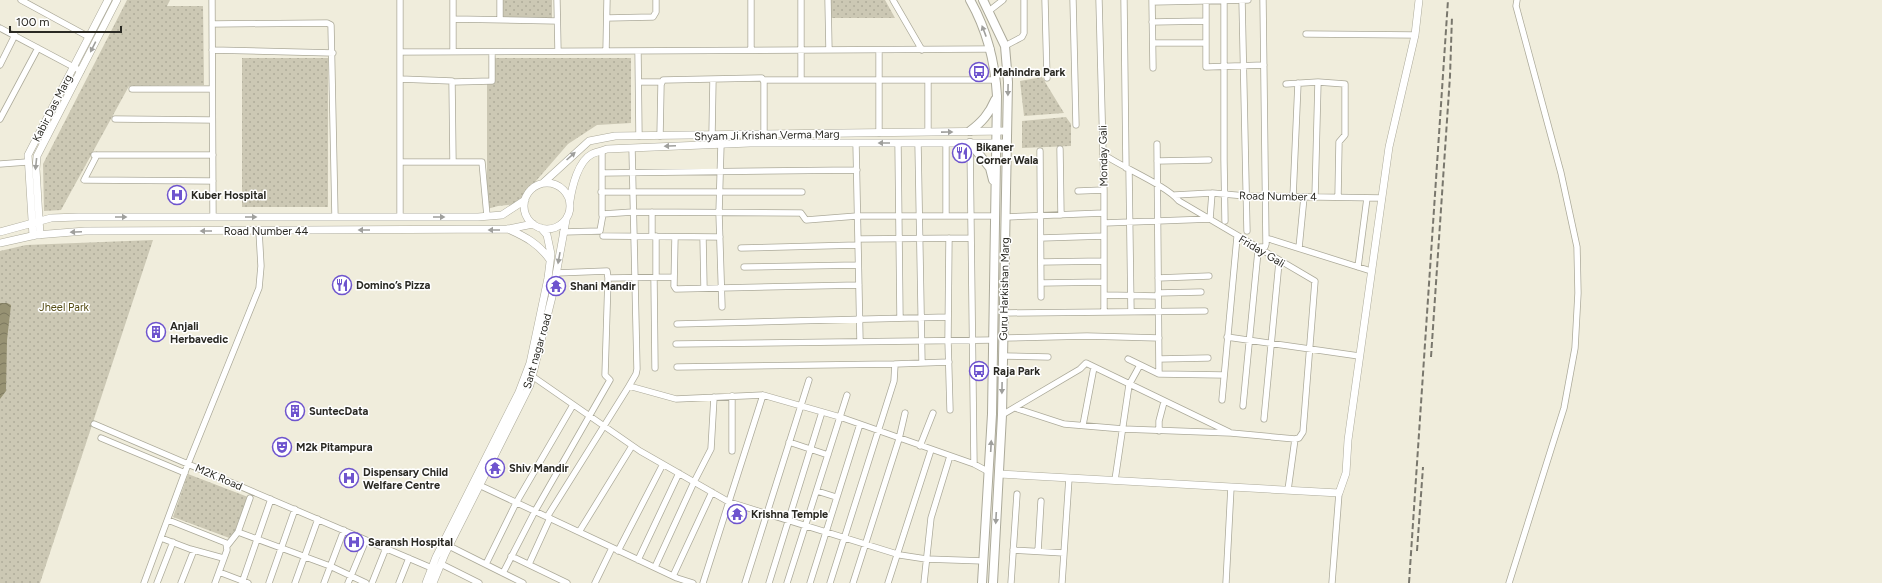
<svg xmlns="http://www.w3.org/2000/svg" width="1882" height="583" font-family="Figtree,sans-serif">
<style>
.park{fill:url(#park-dots)}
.water{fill:url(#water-waves)}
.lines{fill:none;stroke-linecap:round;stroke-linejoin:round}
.minor-casing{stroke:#acaa9a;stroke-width:7}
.tertiary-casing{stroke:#acaa9a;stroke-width:8}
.secondary-casing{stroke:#acaa9a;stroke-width:10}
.minor{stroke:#fff;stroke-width:5.5}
.tertiary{stroke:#fff;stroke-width:7}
.secondary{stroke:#fff;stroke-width:8}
.rail{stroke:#79776d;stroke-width:2;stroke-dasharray:6 3;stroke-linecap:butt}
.oneway{fill:#9f9f9c}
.labels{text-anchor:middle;stroke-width:3;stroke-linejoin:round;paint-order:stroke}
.poi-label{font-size:11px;font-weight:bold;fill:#2a2923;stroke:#fff;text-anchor:start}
.street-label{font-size:11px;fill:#2a2923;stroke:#fff}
.park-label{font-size:11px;fill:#564d16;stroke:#fff}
</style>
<defs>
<pattern id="park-dots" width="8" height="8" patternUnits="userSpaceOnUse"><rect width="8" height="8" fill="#ccc8b4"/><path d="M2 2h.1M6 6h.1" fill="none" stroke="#afac9a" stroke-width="1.8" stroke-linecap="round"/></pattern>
<pattern id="water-waves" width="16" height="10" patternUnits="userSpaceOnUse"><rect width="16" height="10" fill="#979273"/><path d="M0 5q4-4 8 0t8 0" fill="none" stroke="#7b775e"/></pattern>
</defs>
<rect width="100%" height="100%" fill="#f0eddc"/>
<!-- park -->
<path class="park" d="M127,0H170L167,6H203L204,85L129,86L61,210L44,211L43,164Z
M503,0H552V20L503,19Z
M831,0H885L895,18H831Z
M242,58H328V207H242Z
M493,58H631V123L597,125L568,144L516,204L498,206L487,209V83H493Z
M1042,77L1064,113L1024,116L1020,81Z
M1066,117L1071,124V146L1022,148V121Z
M153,240L40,583H0V251L26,245Z
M188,474L248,497L232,539L173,517Z"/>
<!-- water -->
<path class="water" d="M0,303H7L11,305L7,340L6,391L0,399Z"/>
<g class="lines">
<!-- minor casing -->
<g class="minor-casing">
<path id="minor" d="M21,0L89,37
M212,0L213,217
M400,0V217
M500,0V20
M557,0L558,51
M828,0L829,50
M893,0L922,50
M1045,0L1047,78
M1073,0L1076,125
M1099,0L1104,190V312
M1124,0L1126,168
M1152,0L1153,68
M1224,0V160L1225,221
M1242,0L1247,231
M1206,1V67L1264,65
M1152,2L1248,0
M989,11L1003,0
M607,18L653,17L656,12V0
M453,19L557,21
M1152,22L1206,21
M212,24L327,23L331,25L335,217
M0,28L81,71
M1306,34L1415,35
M1153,43H1206
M1005,46L1022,37L1024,33V0
M212,50L333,53
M751,50V0
M879,50V133
M606,51L607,0
M638,51L639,136
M400,52L991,49
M453,52V0
M0,65L15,35
M400,79L452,81L453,162
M801,79V0
M763,80H996
M453,82L492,81V52
M639,82H662
M1286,84L1318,82L1345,84V135L1339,142L1338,197
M132,89H212
M0,119L38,48
M115,119L212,120
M928,132V80
M712,135L713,79
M660,136L661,85L663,80L760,78H762L764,82V135
M856,143L860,341
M898,143L900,318
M918,143L922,363
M946,143V216
M970,143L974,464
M721,144L719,213L722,307
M1157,144L1159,374
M1060,149L1061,215
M1040,151L1041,297
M94,155H213
M97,155L84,180L213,181
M1157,161L1209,160
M400,162H482L487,216
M0,164L27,162
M1129,170L1131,312
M602,173L857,170
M1078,191L1104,190
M601,192H802
M1175,195L1212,193L1246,196L1382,198
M1293,197L1298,83
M1315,197L1318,82
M602,215V151
M1006,217L1104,213
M1210,219L1212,193
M1104,223L1210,219
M563,232L600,231L603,214L633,212L801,213L806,220L857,216H995
M603,236L720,237
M652,236V212
M656,236V277
M675,237L674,286L676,289L859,285
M703,237L704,288
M949,238L948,340L950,410
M1041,238L1104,236
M1266,238L1371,271
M858,239L971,238
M741,248L858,245
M1299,248L1304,197
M1041,262L1104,261
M744,267L858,265
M1358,267L1367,198
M608,278L674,277
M654,278L655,368
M1158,278L1209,276
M1041,283L1104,282
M1158,293L1201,292
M1104,295L1158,296
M1004,313L1205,311
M677,324L948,317
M1227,337L1359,356
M1003,338L1087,336L1159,338
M676,344L994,340
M1003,356L1048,357
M1128,359L1159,374L1224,375
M1159,359L1208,358
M677,367L895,364L949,362
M532,376L640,451L729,502L900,555L926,559L984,561
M629,386L636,374L637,369L632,148
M1222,400L1237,237
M1243,406L1258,251L1260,247H1265L1266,244L1263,0
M1015,408L1064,424L1123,429L1231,433L1295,439L1299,438L1303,432L1315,281L1179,201C1166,185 1123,168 1103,154
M1002,415L1080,369L1086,363L1229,432
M1264,419L1279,262
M94,424L434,569
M1083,425L1094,367
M1159,431V421L1164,402
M101,438L185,473
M789,442L828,455
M920,446L933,413
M732,451V396
M1115,480L1129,385L1140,365
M479,485L677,578L693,583
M1288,490L1295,439
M817,491L836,497
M547,517L629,386L676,399L763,395L840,417L974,464L989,472
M168,520L226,543L227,550L215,583
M238,532L330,566L366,583
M579,532L632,446
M161,538L190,549L223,558
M227,546L238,532L250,498
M449,546L523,583
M1013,550L1064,553
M618,551L663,464
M1038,551L1041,501
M511,556L567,583
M638,560L679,473
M441,564L479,583
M486,564L516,503L573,405
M529,564L550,518
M655,567L694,482L711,449L714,397
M219,572L248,583
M503,573L535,511L610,380L605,375L608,278L607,271L556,273
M673,576L712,492
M144,583L188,464L259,288L261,266L259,231
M157,583L173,542
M181,583L194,550
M242,583L271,499
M269,583L295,509
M295,583L318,519
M324,583L344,530
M348,583L366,540
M372,583L386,548
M399,583L409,558
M595,583L612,548
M703,583L763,395
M745,583L809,380
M769,583L822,412
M787,583L847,395
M810,583L860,424
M830,583L894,381L895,364
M853,583L899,439L905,413
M888,583L931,450
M924,583L931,518L950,456
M1011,583L1017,494
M1062,583L1069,478
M1226,583L1231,487
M1332,583L1339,493
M1509,583L1564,408L1575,348L1578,293L1577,247L1561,173L1516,6L1517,0"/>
</g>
<!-- tertiary casing -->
<g class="tertiary-casing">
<path id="tertiary" d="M524 206a23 23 0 1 1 46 0a23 23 0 1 1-46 0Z
M543,183L589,141L615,136L1007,131
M570,201C572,187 578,161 592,154C596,152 602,151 607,149L750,143H1007
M508,229C526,237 539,244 550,260
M0,232L51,218L78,217H478L502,215L525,200
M40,235L36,169L37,156L117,0
M33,236L28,155L108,0
M0,243L36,235L85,231L508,229L533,224
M999,474L1339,493L1346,473L1348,440L1389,147L1415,35L1419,0
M426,583L436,557L519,392L530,363L548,278L551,254L547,235L541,228
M433,583L445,554L530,385L552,297L566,220"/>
</g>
<!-- secondary casing -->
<g class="secondary-casing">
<path id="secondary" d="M970,0C987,30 995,61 997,96L992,414L982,583
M983,0L1005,46L1008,82L1002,415L993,583
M970,131C982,122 989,114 995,100
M970,143L990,168L993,180"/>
</g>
<!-- minor -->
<use href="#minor" class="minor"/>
<!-- tertiary -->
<use href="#tertiary" class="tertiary"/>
<!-- secondary -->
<use href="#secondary" class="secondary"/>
<!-- rail -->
<path class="rail" d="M1431,357L1450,76L1452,16
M1417,551L1423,467
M1409,583L1448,0"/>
</g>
<!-- one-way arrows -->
<defs><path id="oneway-solid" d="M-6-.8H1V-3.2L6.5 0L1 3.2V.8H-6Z"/></defs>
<g class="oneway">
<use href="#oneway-solid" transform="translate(984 31) rotate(-111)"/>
<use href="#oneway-solid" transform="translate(93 47) rotate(117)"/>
<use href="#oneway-solid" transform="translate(1008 90) rotate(91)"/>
<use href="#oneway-solid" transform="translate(947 132) rotate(-1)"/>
<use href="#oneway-solid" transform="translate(884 143) rotate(180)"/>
<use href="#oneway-solid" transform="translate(670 146) rotate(178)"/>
<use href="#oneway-solid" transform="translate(571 156) rotate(-42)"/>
<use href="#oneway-solid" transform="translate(36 164) rotate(96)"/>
<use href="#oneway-solid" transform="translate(121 217)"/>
<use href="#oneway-solid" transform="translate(251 217)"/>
<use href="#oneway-solid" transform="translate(439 217)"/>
<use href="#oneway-solid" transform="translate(364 230) rotate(180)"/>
<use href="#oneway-solid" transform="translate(494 230) rotate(180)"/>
<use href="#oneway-solid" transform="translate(206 231) rotate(180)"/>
<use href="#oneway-solid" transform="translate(76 232) rotate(177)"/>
<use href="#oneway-solid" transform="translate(559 258) rotate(100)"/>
<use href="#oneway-solid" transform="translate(1002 388) rotate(91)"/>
<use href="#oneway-solid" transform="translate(991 446) rotate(-87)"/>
<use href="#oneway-solid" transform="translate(996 518) rotate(93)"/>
</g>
<!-- icons -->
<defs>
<g id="bus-ring" transform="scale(1)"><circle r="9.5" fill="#fff" stroke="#6e54ce" stroke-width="1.5"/><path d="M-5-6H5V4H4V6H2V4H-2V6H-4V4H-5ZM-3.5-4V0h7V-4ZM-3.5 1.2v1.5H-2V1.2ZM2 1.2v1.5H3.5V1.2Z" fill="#6e54ce"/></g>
<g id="restaurant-ring" transform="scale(1)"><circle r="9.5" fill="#fff" stroke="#6e54ce" stroke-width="1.5"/><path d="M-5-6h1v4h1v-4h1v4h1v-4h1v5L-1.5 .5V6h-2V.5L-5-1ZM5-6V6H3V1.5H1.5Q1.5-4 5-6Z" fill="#6e54ce"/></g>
<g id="hospital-ring" transform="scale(1)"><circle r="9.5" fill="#fff" stroke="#6e54ce" stroke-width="1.5"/><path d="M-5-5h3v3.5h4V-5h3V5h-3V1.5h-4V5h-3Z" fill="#6e54ce"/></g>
<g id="temple-ring" transform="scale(1)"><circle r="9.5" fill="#fff" stroke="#6e54ce" stroke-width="1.5"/><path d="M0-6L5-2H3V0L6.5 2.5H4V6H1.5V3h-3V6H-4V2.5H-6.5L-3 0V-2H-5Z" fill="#6e54ce"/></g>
<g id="building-ring" transform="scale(1)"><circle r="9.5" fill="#fff" stroke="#6e54ce" stroke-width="1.5"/><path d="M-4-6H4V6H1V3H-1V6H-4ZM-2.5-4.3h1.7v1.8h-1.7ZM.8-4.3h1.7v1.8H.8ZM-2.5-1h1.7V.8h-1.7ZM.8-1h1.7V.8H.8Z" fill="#6e54ce"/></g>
<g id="theatre-ring" transform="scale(1)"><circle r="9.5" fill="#fff" stroke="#6e54ce" stroke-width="1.5"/><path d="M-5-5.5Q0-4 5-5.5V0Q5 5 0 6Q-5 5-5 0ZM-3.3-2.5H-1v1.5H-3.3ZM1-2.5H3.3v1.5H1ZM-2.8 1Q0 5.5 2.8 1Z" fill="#6e54ce"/></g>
</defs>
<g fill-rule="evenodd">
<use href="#bus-ring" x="979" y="72"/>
<use href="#restaurant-ring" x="962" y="153"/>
<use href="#hospital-ring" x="177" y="195"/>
<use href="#restaurant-ring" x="342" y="285"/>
<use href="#temple-ring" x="556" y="286"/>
<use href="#building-ring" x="156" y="332"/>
<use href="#bus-ring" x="979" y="371"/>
<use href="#building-ring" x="295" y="411"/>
<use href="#theatre-ring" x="282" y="447"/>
<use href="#temple-ring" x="495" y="468"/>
<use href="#hospital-ring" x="349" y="478"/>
<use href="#temple-ring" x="737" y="514"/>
<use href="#hospital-ring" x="354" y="542"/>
</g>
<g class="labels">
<!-- poi labels -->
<g class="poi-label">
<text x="993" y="76">Mahindra Park</text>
<text x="976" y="151">Bikaner<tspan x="976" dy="13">Corner Wala</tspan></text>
<text x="191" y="199">Kuber Hospital</text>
<text x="356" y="289">Domino’s Pizza</text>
<text x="570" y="290">Shani Mandir</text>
<text x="170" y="330">Anjali<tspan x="170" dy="13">Herbavedic</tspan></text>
<text x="993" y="375">Raja Park</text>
<text x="309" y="415">SuntecData</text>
<text x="296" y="451">M2k Pitampura</text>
<text x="509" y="472">Shiv Mandir</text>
<text x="363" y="476">Dispensary Child<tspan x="363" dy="13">Welfare Centre</tspan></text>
<text x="751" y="518">Krishna Temple</text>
<text x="368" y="546">Saransh Hospital</text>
</g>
<!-- street labels -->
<g class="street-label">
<text transform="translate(52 108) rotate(-63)" y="4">Kabir Das Marg</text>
<text transform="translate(767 135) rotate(-1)" y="4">Shyam Ji Krishan Verma Marg</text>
<text transform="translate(1103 156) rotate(-91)" y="4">Monday Gali</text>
<text transform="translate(1278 196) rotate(1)" y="4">Road Number 4</text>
<text x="266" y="235">Road Number 44</text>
<text transform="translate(1262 251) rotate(31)" y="4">Friday Gali</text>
<text transform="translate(1004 289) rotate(-89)" y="4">Guru Harkishan Marg</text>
<text transform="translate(537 351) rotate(-74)" y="4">Sant nagar road</text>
<text transform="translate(219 477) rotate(23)" y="4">M2K Road</text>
</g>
<!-- park labels -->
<g class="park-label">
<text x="64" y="311">Jheel Park</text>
</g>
</g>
<!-- scale -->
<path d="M10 26v6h111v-6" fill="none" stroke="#2a2923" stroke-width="2"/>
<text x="16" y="26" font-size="12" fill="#2a2923" stroke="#ffffff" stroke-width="3" paint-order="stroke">100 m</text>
</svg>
